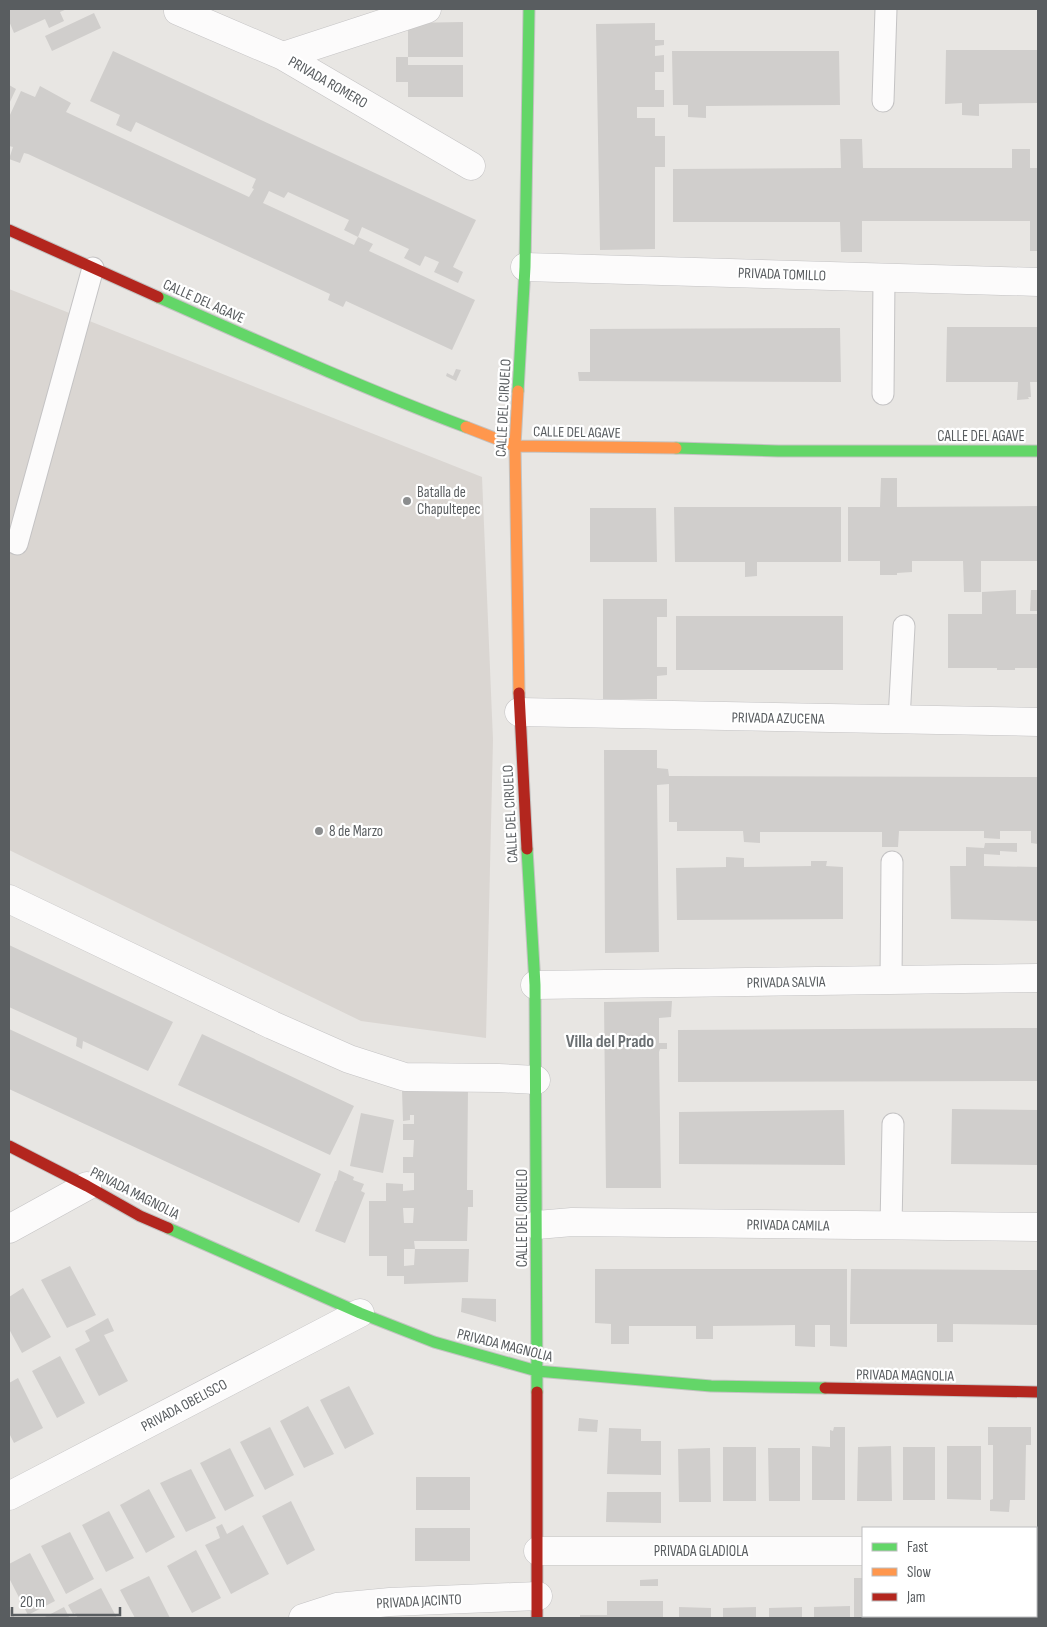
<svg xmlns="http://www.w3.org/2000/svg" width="1047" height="1627" font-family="'Sofia Sans Condensed',sans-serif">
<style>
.education{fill:#dad6d2}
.building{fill:#d0cecc;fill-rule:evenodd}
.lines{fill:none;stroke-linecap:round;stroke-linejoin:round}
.lane-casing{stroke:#c4c3c4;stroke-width:23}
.street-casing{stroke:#c4c3c4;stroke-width:29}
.fast-casing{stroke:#c3c3c2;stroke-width:13}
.slow-casing{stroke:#c3c3c2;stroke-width:13}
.jam-casing{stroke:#c3c3c2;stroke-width:13}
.lane{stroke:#fcfbfb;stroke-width:21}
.street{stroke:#fcfbfb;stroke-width:28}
.fast{stroke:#63d668;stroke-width:11}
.slow{stroke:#ff974d;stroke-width:11}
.jam{stroke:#b3261e;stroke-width:11}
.poi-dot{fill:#8b8d8e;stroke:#fff;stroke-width:2}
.labels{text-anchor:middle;stroke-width:4.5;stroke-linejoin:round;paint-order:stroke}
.street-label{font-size:15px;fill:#595d60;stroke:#fff}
.poi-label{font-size:15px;fill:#595d60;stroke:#fff;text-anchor:start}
.quarter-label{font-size:18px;font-weight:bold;fill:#6a6f72;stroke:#fff}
</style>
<rect width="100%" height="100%" fill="#e8e6e3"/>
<!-- education -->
<path class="education" d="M9,289L482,477L493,740L486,1038L361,1021L9,850Z"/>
<!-- building -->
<path class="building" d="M9,9H67L60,12L64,21L49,28L45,19L14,33L9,21Z
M94,13L101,28L52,51L45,36Z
M463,22V57H408V23Z
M655,23V40H664V45L655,46V56L664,55V72H655V90H664V107H637V118H655V136H665V167H655V249L600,250L596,24Z
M946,50H1038V103L979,104V116L962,115V103L945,104Z
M113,51L476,220L453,267L463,272L458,283L434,272L439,262L425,256L420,266L404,258L409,249L362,227L358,237L373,244L369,251L475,300L452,350L346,301L343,307L328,300L330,294L28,154L24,153L20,163L9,159L13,147L9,146V117L21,91L35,97L40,86L71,103L66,112L249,197L254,189L252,188L256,179L136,122L131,132L116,125L120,115L90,101ZM269,191L284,198L288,192L349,220L344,230L358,237L354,245L263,203Z
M672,51H839L840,105L706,106V118L688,117V105H673Z
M396,57H408V65H463V97H408V82H396Z
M9,85L16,89L9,104Z
M840,139H862L863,168H1012V149H1030V168H1038V251H1030V221H862V252H841L840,222H673V169L841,168Z
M947,327H1038V382H1030L1031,397H1028L1029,399L1017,400L1018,382H946Z
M840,328L841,382L579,381L578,372H590V329Z
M456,369L461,370L456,381L446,376L447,373L453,376Z
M881,478H897V507L1038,506V561H981V592H964L963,561H912V572L897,573V575H880V561H848V507H880Z
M674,507H841V562H757V576L745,577V562H675Z
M590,508H656L657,562H590Z
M1016,590V614H1038V668H1015V670H997V668H948V614H982V592Z
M1031,590H1038V611H1030Z
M603,599H667V617H657V667H667V675L657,676V699H603Z
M676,616H843V670H676Z
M604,750H657V768L668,769L669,776L1038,777V844L1031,843V831H1000V839L984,838V831H899L898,847H882V832H760V843L744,842L743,831H677V822H669V784L657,785L659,952L605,953Z
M985,843H1017V852L1000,851V855L984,854V866L1038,867V921L951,919L950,866H966V847L984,848Z
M726,857L744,858V867L811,866V861H827L826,866L843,867V919L677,920L676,868L726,867Z
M9,945L173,1022L148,1071L83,1041L82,1049L76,1046L77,1038L75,1037L9,1007Z
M672,1001L671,1017L659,1018V1043H667V1049H660L659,1052L661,1188H606L604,1002Z
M1038,1028V1081L678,1082V1030Z
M9,1029L321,1174L299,1223L9,1089Z
M202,1034L354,1106L330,1155L178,1085Z
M468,1089L467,1190H473V1207H468L467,1241H414L415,1249H404V1266L414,1265L415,1249H469L468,1282L404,1284V1276H387V1256H369V1201H386V1183L403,1184V1191L414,1190V1173H403V1157H413L414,1140H403V1124H414V1115H410V1120L403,1121L402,1090ZM403,1208H414L413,1223H404Z
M952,1109L1038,1110V1165L951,1164Z
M844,1110L845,1165L679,1164V1112Z
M361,1113L394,1120L383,1173L350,1166Z
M339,1170L354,1177L353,1180L364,1184L361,1191L365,1193L345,1243L315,1231L335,1181H336Z
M70,1266L96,1315L67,1328L41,1280Z
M595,1269H847V1347L830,1346V1325H815V1347L795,1346V1325L713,1326V1339H696V1326H629V1344H611V1324L595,1323Z
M851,1269L1038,1270V1325L953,1324V1342H937V1324H850Z
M23,1288L51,1337L22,1353L9,1329V1297Z
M462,1298L496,1299V1322L461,1312Z
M108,1318L114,1331L104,1335L128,1381L99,1396L75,1349L90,1341L85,1331Z
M60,1356L85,1403L57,1418L32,1371Z
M18,1378L43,1428L14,1443L9,1433V1383Z
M349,1386L374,1434L345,1449L320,1400Z
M308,1406L334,1454L304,1468L280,1421Z
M579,1418L598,1420L597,1432L578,1431Z
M270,1427L294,1475L265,1490L240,1442Z
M834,1427H845V1500H812V1446L830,1447V1430L833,1431Z
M988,1427H1031V1445H1026L1025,1500H1010L1009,1512L990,1511V1500L993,1499V1445H988Z
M609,1428L641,1429V1441H661V1475L607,1474Z
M891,1446L892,1501H857L858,1447Z
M947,1446H981V1500L947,1499Z
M723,1447H756V1501H723Z
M903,1447H935V1500H903Z
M230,1448L254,1496L225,1511L200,1463Z
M710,1448L711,1502H679L678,1449Z
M768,1448H800V1501H769Z
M191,1469L216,1518L186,1532L160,1483Z
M416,1477H470V1510H416Z
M149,1489L175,1537L146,1553L120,1505Z
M607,1492H661V1523L606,1522Z
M291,1501L315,1550L287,1565L262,1516Z
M109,1511L134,1558L106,1572L82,1525Z
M222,1524L227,1534L243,1525L269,1574L231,1594L205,1545L220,1538L216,1527Z
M415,1528H470V1561H415Z
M70,1532L94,1579L66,1594L41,1546Z
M196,1550L221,1598L192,1613L167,1566Z
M30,1553L55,1601L28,1615L9,1578V1564Z
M149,1576L170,1618H135L120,1590Z
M854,1578H863V1616H891V1618H854Z
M658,1579V1586H640V1580Z
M101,1588L117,1618H78L75,1613L73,1614L68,1605Z
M607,1601H663V1618H580V1615H607Z
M850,1606V1618H814V1607Z
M9,1607L15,1618H9Z
M64,1607L69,1617L68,1618H43Z
M679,1607L711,1608V1618H679Z
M756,1607V1618H723V1608Z
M802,1607V1618H769V1608Z
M904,1616H936V1618H904Z"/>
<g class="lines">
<!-- lane casing -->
<g class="lane-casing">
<path id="lane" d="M883,101L886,9
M883,394L884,278
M17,544L93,268
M899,720L904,626
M891,980L892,862
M891,1226L893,1124
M987,1618V1616"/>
</g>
<!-- street casing -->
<g class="street-casing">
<path id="street" d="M178,11L283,56L471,166
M283,56L427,9
M525,267L1038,282
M519,712L1038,722
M9,899L272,1025L349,1059L405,1077L498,1078L536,1080
M535,985L1038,978
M537,1225L572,1222L1038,1227
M9,1229L87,1186
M9,1496L360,1313
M538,1551H863
M1036,1552H1038
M303,1618L337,1607L390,1602L538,1596"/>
</g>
<!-- fast casing -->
<g class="fast-casing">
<path id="fast" d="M158,297C260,342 362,388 466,427
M518,391L525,267L529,9
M676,448L778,451H1038
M527,849L535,985L537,1392
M168,1228L360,1313L434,1342L537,1371L711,1386L825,1388"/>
</g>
<!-- slow casing -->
<g class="slow-casing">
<path id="slow" d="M518,391L515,446L519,693
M466,427L515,446L676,448"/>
</g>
<!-- jam casing -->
<g class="jam-casing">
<path id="jam" d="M9,230L158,297
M519,693L527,849
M9,1146L87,1186L140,1216L168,1228
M825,1388L1038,1392
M537,1392V1618"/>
</g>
<!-- lane -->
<use href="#lane" class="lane"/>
<!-- street -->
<use href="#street" class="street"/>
<!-- fast -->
<use href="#fast" class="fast"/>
<!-- slow -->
<use href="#slow" class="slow"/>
<!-- jam -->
<use href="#jam" class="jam"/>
</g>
<!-- markers -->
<g class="poi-dot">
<circle cx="407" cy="501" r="5"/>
<circle cx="319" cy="831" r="5"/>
</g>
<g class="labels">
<!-- street labels -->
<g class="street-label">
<text transform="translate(328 82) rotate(30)" y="5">PRIVADA ROMERO</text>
<text transform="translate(782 274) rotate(2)" y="5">PRIVADA TOMILLO</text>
<text transform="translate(204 301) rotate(24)" y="5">CALLE DEL AGAVE</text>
<text transform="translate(503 408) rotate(-87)" y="5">CALLE DEL CIRUELO</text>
<text transform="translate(577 432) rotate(1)" y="5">CALLE DEL AGAVE</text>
<text x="981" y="441">CALLE DEL AGAVE</text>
<text transform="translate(778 718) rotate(1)" y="5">PRIVADA AZUCENA</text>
<text transform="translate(510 814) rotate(-93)" y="5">CALLE DEL CIRUELO</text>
<text transform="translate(786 982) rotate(-1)" y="5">PRIVADA SALVIA</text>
<text transform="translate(135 1193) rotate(27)" y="5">PRIVADA MAGNOLIA</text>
<text transform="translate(522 1218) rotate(-90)" y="5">CALLE DEL CIRUELO</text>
<text transform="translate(788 1225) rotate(1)" y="5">PRIVADA CAMILA</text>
<text transform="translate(505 1345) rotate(14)" y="5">PRIVADA MAGNOLIA</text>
<text transform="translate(905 1375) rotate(1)" y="5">PRIVADA MAGNOLIA</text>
<text transform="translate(184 1405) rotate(-28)" y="5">PRIVADA OBELISCO</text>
<text x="701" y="1556">PRIVADA GLADIOLA</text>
<text transform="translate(419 1601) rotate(-3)" y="5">PRIVADA JACINTO</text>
</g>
<!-- poi labels -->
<g class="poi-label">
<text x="417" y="497">Batalla de<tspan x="417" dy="17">Chapultepec</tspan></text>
<text x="329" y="836">8 de Marzo</text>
</g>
<!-- quarter labels -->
<g class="quarter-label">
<text x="610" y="1047">Villa del Prado</text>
</g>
</g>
<!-- border -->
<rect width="1047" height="1627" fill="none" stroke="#595d60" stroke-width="20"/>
<!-- legend -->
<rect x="862" y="1527" width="175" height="90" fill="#ffffff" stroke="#bdbebf"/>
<rect x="872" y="1543" width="25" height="8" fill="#63d668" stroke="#bdbebf"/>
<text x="907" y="1552" font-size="15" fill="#595d60">Fast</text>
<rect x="872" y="1568" width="25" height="8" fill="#ff974d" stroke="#bdbebf"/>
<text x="907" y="1577" font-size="15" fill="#595d60">Slow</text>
<rect x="872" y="1593" width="25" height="8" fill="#b3261e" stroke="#bdbebf"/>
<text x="907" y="1602" font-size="15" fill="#595d60">Jam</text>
<!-- scale -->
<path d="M12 1607v8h108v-8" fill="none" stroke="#595d60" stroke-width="2.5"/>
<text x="20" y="1607" font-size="15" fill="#595d60" stroke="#ffffff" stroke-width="4" paint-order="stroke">20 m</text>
</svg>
